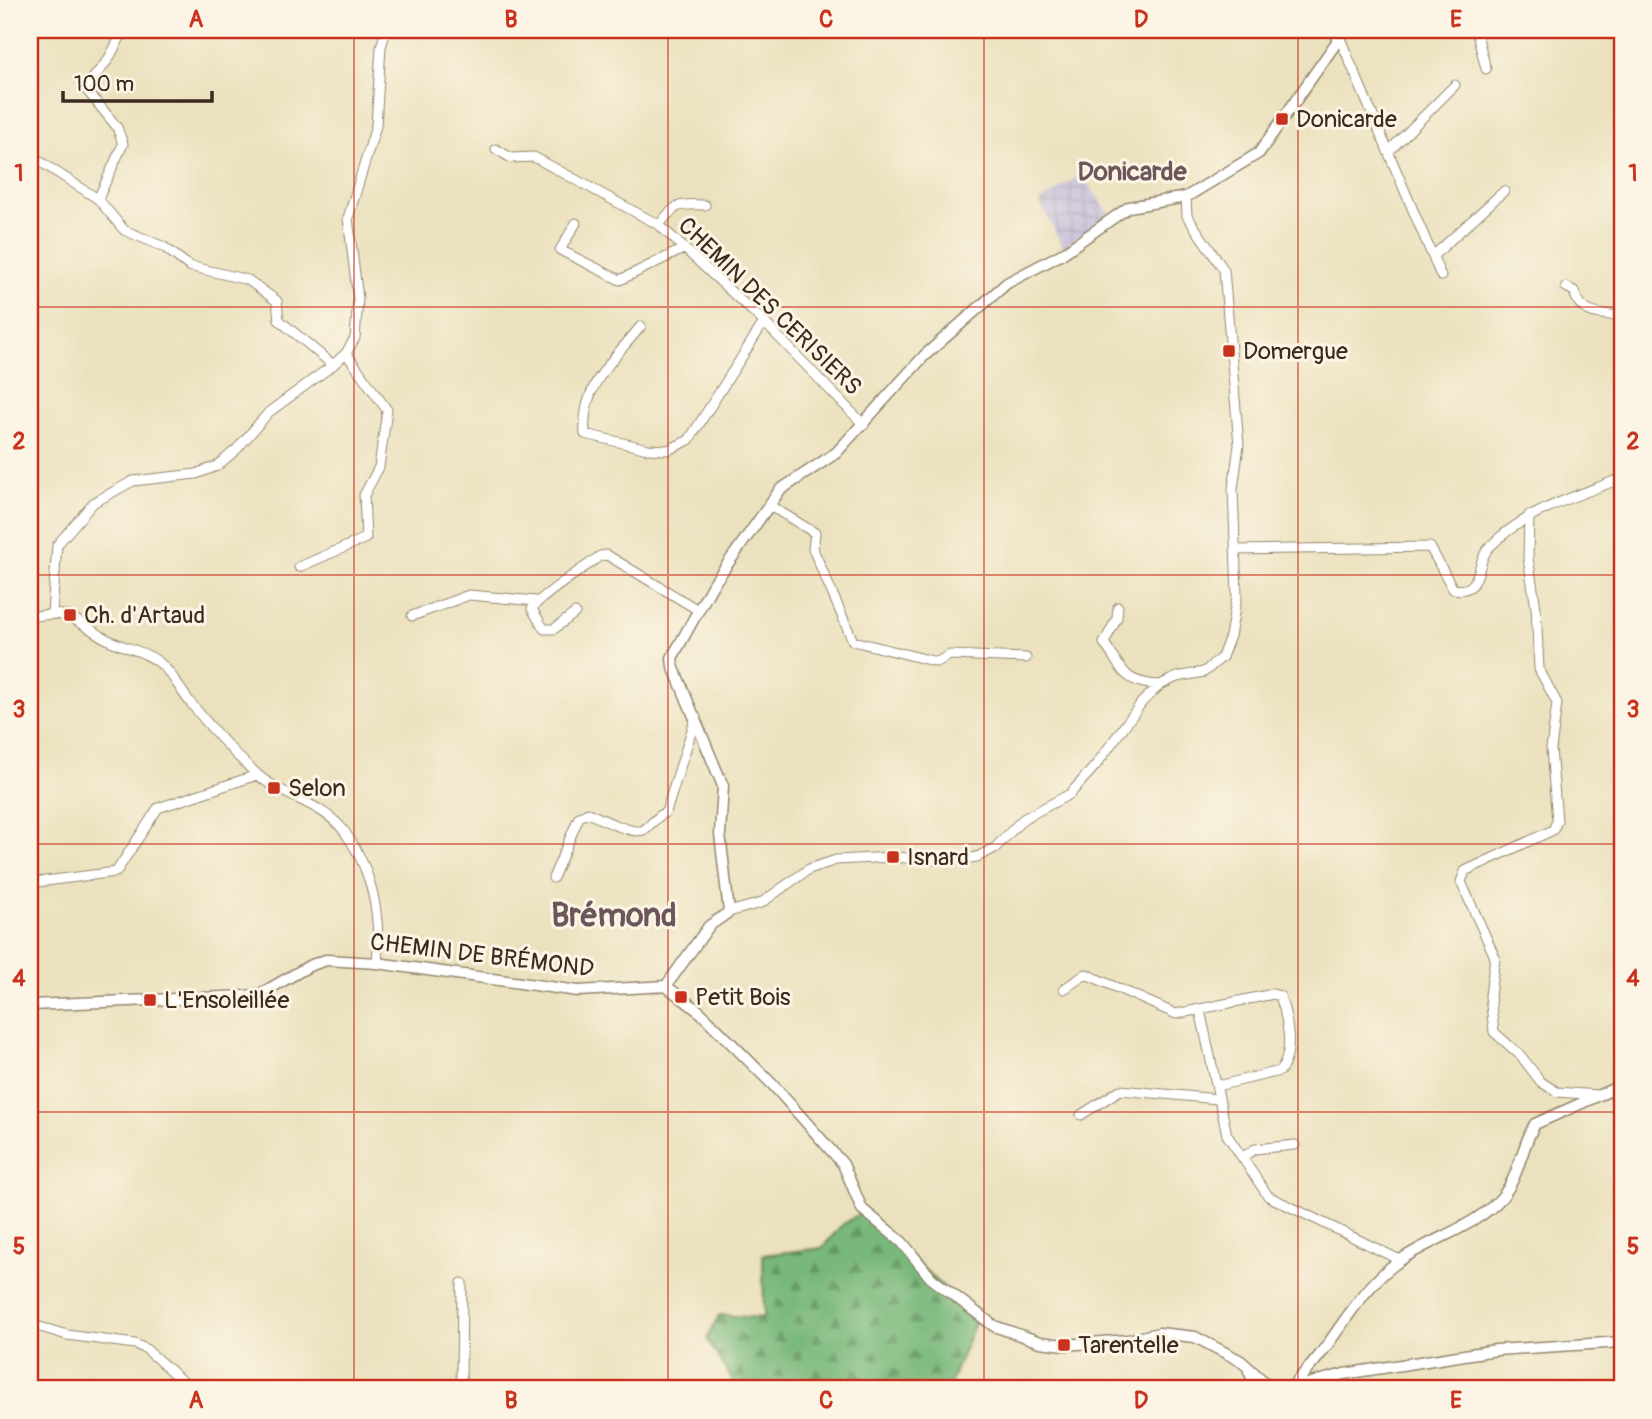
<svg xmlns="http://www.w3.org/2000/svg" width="1652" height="1419" font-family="Pangolin,sans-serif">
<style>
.industrial{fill:url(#industrial-grid)}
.forest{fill:url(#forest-firs);stroke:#5a714c;stroke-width:2}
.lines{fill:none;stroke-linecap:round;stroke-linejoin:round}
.minor-casing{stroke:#93866e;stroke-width:11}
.tertiary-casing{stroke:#93866e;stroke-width:13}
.minor{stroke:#fff;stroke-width:9}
.tertiary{stroke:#fff;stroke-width:10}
.grid{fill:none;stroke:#c8321e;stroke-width:2;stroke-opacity:0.55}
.poi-dot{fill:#c8321e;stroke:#fcf5e5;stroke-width:2.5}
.labels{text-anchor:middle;stroke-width:6;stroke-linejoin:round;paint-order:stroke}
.poi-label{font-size:24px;fill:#3b2a1e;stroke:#fcf5e5;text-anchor:start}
.street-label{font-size:24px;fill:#3b2a1e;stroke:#fcf5e5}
.neighbourhood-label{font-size:26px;font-weight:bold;fill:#6c555b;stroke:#fcf5e5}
.district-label{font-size:32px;font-weight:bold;fill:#6c555b;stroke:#fcf5e5}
.neatline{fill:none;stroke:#c8321e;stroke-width:2.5}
.grid-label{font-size:23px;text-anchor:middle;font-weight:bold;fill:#c8321e}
</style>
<defs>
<pattern id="industrial-grid" width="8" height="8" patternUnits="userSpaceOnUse" patternTransform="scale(1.75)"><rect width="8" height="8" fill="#c6c0da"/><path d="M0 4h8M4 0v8" fill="none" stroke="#aba5bb"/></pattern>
<pattern id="forest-firs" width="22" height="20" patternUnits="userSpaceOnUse" patternTransform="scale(1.75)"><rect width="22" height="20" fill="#78b87a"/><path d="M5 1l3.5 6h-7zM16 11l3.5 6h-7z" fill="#649663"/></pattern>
</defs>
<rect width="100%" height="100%" fill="#fcf5e5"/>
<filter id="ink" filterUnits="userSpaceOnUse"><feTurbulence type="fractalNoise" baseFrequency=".0143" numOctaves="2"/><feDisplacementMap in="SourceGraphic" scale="14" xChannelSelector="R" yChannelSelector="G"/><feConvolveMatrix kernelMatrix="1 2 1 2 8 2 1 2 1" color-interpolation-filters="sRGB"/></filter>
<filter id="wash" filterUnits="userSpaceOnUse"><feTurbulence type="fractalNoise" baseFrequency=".00686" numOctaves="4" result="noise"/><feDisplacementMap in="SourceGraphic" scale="28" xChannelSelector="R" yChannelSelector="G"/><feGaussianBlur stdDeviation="1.57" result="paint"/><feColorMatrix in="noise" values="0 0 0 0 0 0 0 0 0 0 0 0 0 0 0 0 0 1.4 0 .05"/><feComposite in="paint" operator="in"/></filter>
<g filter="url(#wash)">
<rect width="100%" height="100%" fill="#ebe1be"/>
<!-- industrial -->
<path class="industrial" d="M1081,175L1110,214L1063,247L1040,202Z"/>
<!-- forest -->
<path class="forest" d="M862,1212L977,1318L948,1389H738L707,1339L719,1315L764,1318L763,1255L822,1248L842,1225Z"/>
</g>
<g filter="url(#ink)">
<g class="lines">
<!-- minor casing -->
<g class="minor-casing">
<path id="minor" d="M1476,30L1486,69
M1339,36L1441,276
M496,149L511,158L534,157L659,225L764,322L864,425
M1389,151L1455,85
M30,155L98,199L124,230L164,247L189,266L248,280L277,301L279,320L333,365
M98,199L123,144L117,127L85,88L108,60L124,30
M576,223L560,250L620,280L683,249
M659,225C676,203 678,204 705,205
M1433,256L1504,191
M1566,287L1574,291C1580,316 1600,314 1622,316
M641,326C612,362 581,385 585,434L648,449L668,450L689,440L764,322
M769,505L815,533L813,549L853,641L937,662L950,655L1026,658
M1529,515L1528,558L1536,608L1539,669L1557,703L1551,749L1557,821L1553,830L1465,871L1461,882L1495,957L1490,996L1494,1032L1521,1056L1541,1082L1557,1092L1599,1095
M1235,550L1430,547L1453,589C1482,594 1475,568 1487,550C1490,545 1496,542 1499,538C1534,508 1580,495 1622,478
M299,567L366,538L364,495L379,467L387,410L346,353
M1118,607L1117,618L1104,643C1124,671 1123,683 1160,685
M52,613L57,545L93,503L133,481L196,474L217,466L237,449L269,412L333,365L346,353L355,338L358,299L348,218L376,126L381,47L386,30
M575,613L554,629H544L532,609C537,598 586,567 600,556L607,555L698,610
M412,616L469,595L536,601
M30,617C68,609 72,618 103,637C121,648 145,650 161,664C173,674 180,690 190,702C210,727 235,755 259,776C285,798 323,803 344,831C373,870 381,915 377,963
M553,878L579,817L588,813C600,818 636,837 645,829C653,823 656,817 666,812L696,717
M30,883L116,872L158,808L257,775
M729,912L761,903L809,869L836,860L893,857L950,861L977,857L995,848L1023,819L1070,794L1096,765L1142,702L1160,685L1177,677L1204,672L1222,657L1230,636L1237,596L1233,489L1239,445L1224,270L1187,216L1186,197
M1064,989L1086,974L1176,1014L1273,994L1280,996C1287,1016 1295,1053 1280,1071L1217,1086
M1200,1010L1227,1135L1268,1196L1400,1260
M1081,1115L1120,1090L1218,1099
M1243,1157L1255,1149L1295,1145
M30,1324L67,1335L135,1344L146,1349L190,1388L207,1389
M461,1389L462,1283"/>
</g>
<!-- tertiary casing -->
<g class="tertiary-casing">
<path id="tertiary" d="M666,986L709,926L729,912L720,834L723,786L673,666L672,658L712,586L780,490L836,453L924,356L1007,283L1062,254L1129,207L1186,197L1259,153L1336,43L1342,30
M30,1005L248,996L262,993L309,966L326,960L377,963L578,991L666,986L700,1012L773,1085L843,1164L862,1209L902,1242L931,1278L994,1326L1040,1342L1064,1345L1128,1340L1159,1333L1195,1337L1241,1361L1272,1389
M1249,1371L1257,1389
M1307,1384L1344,1374L1496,1350L1622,1342
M1291,1389C1300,1376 1313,1365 1322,1352C1346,1320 1367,1282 1402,1259C1433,1238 1477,1226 1502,1197C1520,1175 1521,1147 1535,1124L1622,1085"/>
</g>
<!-- minor -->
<use href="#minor" class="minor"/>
<!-- tertiary -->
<use href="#tertiary" class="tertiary"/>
</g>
</g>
<!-- grid -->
<path class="grid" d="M354,30V1389M668,30V1389M984,30V1389M1298,30V1389M30,307H1622M30,575H1622M30,844H1622M30,1112H1622"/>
<!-- markers -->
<g class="poi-dot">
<rect x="1275" y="112" width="14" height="14" rx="3.5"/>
<rect x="1222" y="344" width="14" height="14" rx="3.5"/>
<rect x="63" y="608" width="14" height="14" rx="3.5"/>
<rect x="267" y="781" width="14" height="14" rx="3.5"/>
<rect x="886" y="850" width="14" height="14" rx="3.5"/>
<rect x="674" y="990" width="14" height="14" rx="3.5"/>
<rect x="143" y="993" width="14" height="14" rx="3.5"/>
<rect x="1057" y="1338" width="14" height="14" rx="3.5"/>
</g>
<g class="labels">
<!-- poi labels -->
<g class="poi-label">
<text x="1296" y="127">Donicarde</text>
<text x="1243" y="359">Domergue</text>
<text x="84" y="623">Ch. d'Artaud</text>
<text x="288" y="796">Selon</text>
<text x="907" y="865">Isnard</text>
<text x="695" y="1005">Petit Bois</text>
<text x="164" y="1008">L'Ensoleillée</text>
<text x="1078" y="1353">Tarentelle</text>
</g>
<!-- street labels -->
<g class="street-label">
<text transform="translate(770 306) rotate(44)" y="8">CHEMIN DES CERISIERS</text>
<text transform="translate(482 955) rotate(7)" y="8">CHEMIN DE BRÉMOND</text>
</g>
<!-- neighbourhood labels -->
<g class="neighbourhood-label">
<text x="1132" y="180">Donicarde</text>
</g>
<!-- district labels -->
<g class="district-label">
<text x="614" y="926">Brémond</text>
</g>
</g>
<!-- margin -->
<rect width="1652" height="1419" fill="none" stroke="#fcf5e5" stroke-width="77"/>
<!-- scale -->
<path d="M63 91v10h149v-10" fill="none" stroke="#3b2a1e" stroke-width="3.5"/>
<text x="74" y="91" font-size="21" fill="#3b2a1e" stroke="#fcf5e5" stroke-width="5" paint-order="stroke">100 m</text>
<rect x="38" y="38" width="1576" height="1342" class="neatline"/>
<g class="grid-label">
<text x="196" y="27">A</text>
<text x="511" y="27">B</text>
<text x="826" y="27">C</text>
<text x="1141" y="27">D</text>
<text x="1456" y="27">E</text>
<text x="19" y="181">1</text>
<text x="1633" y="181">1</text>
<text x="19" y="449">2</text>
<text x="1633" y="449">2</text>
<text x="19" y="717">3</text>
<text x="1633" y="717">3</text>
<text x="19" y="986">4</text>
<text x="1633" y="986">4</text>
<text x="19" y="1254">5</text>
<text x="1633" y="1254">5</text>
<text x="196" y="1408">A</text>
<text x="511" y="1408">B</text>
<text x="826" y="1408">C</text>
<text x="1141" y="1408">D</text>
<text x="1456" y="1408">E</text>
</g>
</svg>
